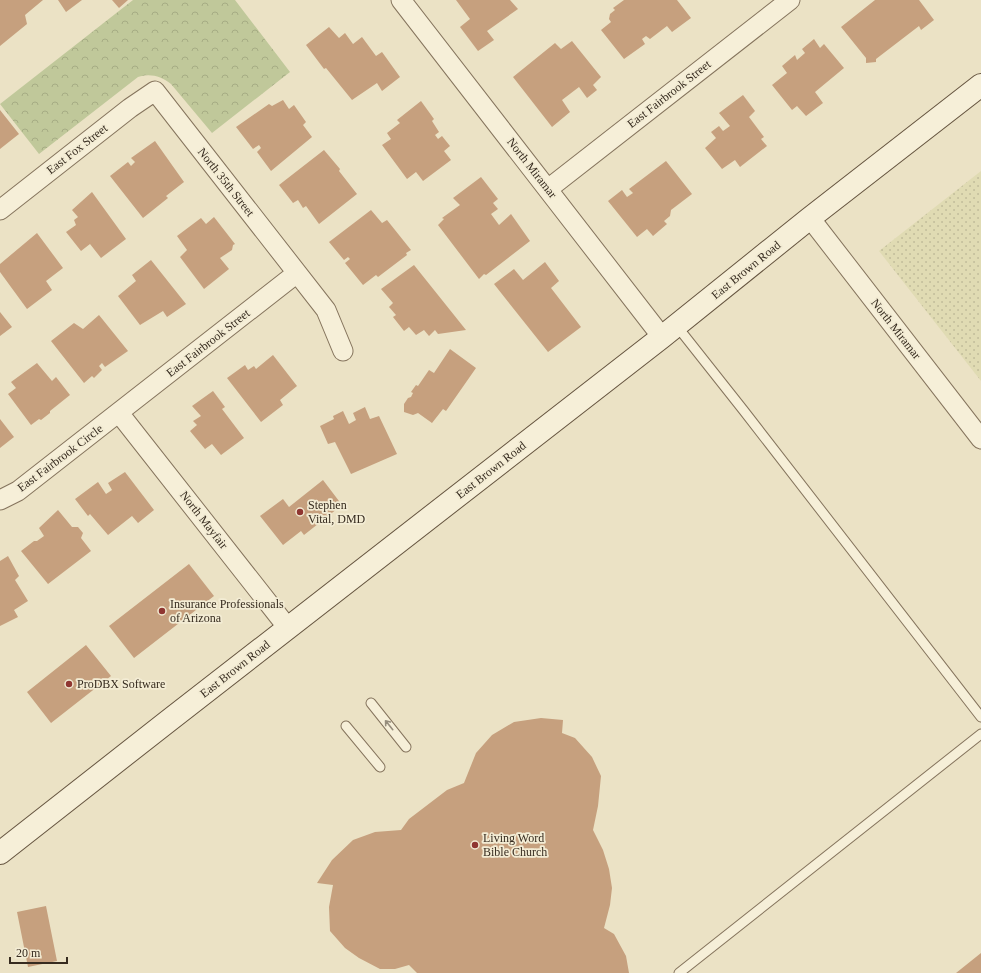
<svg xmlns="http://www.w3.org/2000/svg" width="981" height="973" font-family="'Times New Roman',serif">
<style>
.farmland{fill:url(#farmland-dots)}
.park{fill:url(#park-crowns)}
.building{fill:#c6a07e}
.lines{fill:none;stroke-linecap:round;stroke-linejoin:round}
.service-casing{stroke:#85745d;stroke-width:11}
.minor-casing{stroke:#85745d;stroke-width:21}
.secondary-casing{stroke:#665540;stroke-width:24}
.service{stroke:#f6efd8;stroke-width:9}
.minor{stroke:#f6efd8;stroke-width:19}
.secondary{stroke:#f6efd8;stroke-width:22}
.oneway{stroke:#968d7c}
.poi-dot{fill:#8f3631;stroke:#f3ecd4;stroke-width:1.5}
.labels{text-anchor:middle;stroke-width:3.5;stroke-linejoin:round;paint-order:stroke}
.street-label{font-size:12px;fill:#362b1f;stroke:#f3ecd4}
.poi-label{font-size:12px;fill:#362b1f;stroke:#f3ecd4;text-anchor:start}
</style>
<defs>
<pattern id="farmland-dots" width="8" height="8" patternUnits="userSpaceOnUse"><rect width="8" height="8" fill="#e0dbb3"/><path d="M2 2h.1M6 6h.1" fill="none" stroke="#c1bc9a" stroke-width="1.8" stroke-linecap="round"/></pattern>
<pattern id="park-crowns" width="20" height="18" patternUnits="userSpaceOnUse"><rect width="20" height="18" fill="#c0c89a"/><path d="M2 6a3 3 0 1 1 6 0M12 15a3 3 0 1 1 6 0" fill="none" stroke="#a6ac84"/></pattern>
</defs>
<rect width="100%" height="100%" fill="#ebe2c5"/>
<!-- farmland -->
<path class="farmland" d="M981,171V381L879,251Z"/>
<!-- park -->
<path class="park" d="M133,0H235L290,72L212,133L171,84C161,76 150,73 138,77L39,154L0,104Z"/>
<!-- building -->
<path class="building" d="M0,0H43L25,15L27,24L0,46Z
M58,0H82L66,12Z
M112,0H128L119,8Z
M456,0H510L518,9L487,31L494,40L478,51L460,27L470,19Z
M624,0H677L691,18L672,32L667,26L650,39L646,36L642,39L645,44L624,59L601,30L611,22L609,19L610,14L615,10L613,8Z
M875,0H919L934,20L921,30L919,26L876,59V62L866,63V58L841,27Z
M329,27L339,38L345,33L353,44L362,37L376,56L382,52L400,77L382,91L377,83L352,100L326,68L324,69L306,45Z
M814,39L820,48L824,44L844,68L815,92L823,103L806,116L797,106L792,110L772,85L787,73L782,66L795,55L797,60L805,53L802,49Z
M572,41L601,77L593,85L597,90L587,98L579,87L562,100L570,112L552,127L513,77L555,43L561,49Z
M743,95L755,111L749,117L764,137L761,139L767,146L740,167L735,160L722,169L705,148L716,138L711,132L719,126L723,131L730,126L719,113Z
M283,100L289,109L294,105L306,122L303,125L312,137L271,171L257,152L261,148L259,145L253,149L236,127L269,104L272,106Z
M421,101L434,119L432,121L439,132L435,135L438,139L442,136L450,146L444,151L451,160L423,181L416,172L407,179L382,145L391,139L387,133L400,123L397,120Z
M0,110L19,134L0,149Z
M155,141L184,182L166,196L168,198L143,218L110,176L128,162L131,166L135,162L131,158Z
M324,150L340,169L339,171L357,194L319,224L306,206L303,208L298,200L293,203L279,185Z
M666,161L692,194L671,210L670,216L664,221L667,224L653,236L647,229L637,237L608,201L622,190L627,197L633,193L629,189Z
M481,177L498,199L493,203L498,209L491,214L499,225L511,214L530,241L486,275L484,274L479,279L438,225L444,219L442,218L460,205L453,198Z
M92,192L126,239L101,258L90,244L81,251L66,232L76,225L74,220L78,217L72,210Z
M371,210L382,223L387,220L411,250L406,253L407,255L378,277L376,275L363,285L345,263L350,259L348,257L344,260L329,242Z
M214,217L235,244L233,245L232,250L220,258L229,269L204,289L180,257L187,250L177,236L201,218L206,224Z
M37,233L63,268L46,281L52,290L27,309L0,272V264Z
M151,260L186,304L167,317L163,311L140,325L118,296L136,281L132,275Z
M545,262L559,281L551,288L581,327L548,352L494,284L514,269L523,280Z
M414,265L466,330L438,334L435,330L429,336L424,330L416,335L409,327L404,331L393,317L396,315L389,307L393,303L381,289Z
M0,312L12,327L0,336Z
M99,315L128,351L105,367L102,363L99,366L102,370L94,378L92,376L84,383L51,341L74,323L83,329Z
M450,349L476,368L446,411L443,409L432,423L418,413L413,415L404,412V404L408,398L411,397L413,393L411,392L416,385L418,386L429,370L434,373Z
M273,355L297,386L280,400L283,405L261,422L227,378L245,365L248,370L254,366L256,369Z
M37,363L52,381L56,377L70,395L50,411V413L41,420L39,419L31,425L8,394L16,388L11,382Z
M213,391L225,407L222,409L244,438L221,455L212,444L205,449L190,431L197,425L193,421L201,416L192,406Z
M365,407L370,419L379,416L397,454L351,474L335,442L328,444L320,426L334,419L333,416L343,411L349,424L356,420L353,413Z
M0,419L14,437L0,448Z
M125,472L154,510L138,523L132,516L108,535L90,514L88,516L75,499L98,482L106,494L112,490L108,483Z
M323,480L342,505L304,535L301,531L283,545L260,516L283,499L289,507Z
M58,510L72,527H78L83,533L81,538L91,551L48,584L21,551L34,541H37L44,536L39,528Z
M8,556L19,576L15,580L28,601L14,610L18,617L0,626V561Z
M189,564L214,596L134,658L109,626Z
M86,645L111,676L51,723L27,692Z
M541,718L563,720L562,733L575,738L592,757L601,776L598,806L593,830L603,850L609,869L612,888L610,905L604,928L614,934L626,956L629,973H417L409,965L395,969H380L359,958L345,948L330,931L329,907L333,885L317,883L332,860L353,840L375,832L401,830L409,819L447,790L464,783L476,753L492,735L514,722Z
M46,906L57,961L28,967L17,912Z
M981,953V973H956Z"/>
<g class="lines">
<!-- service casing -->
<g class="service-casing">
<path id="service" d="M676,325L744,411L981,717
M371,703L406,747
M346,726L380,767
M679,973L981,734"/>
</g>
<!-- minor casing -->
<g class="minor-casing">
<path id="minor" d="M401,0L662,337
M548,189L790,0
M0,210L130,108L155,91L326,310L343,351
M810,218L981,439
M119,413L288,628
M0,500L18,491L297,273"/>
</g>
<!-- secondary casing -->
<g class="secondary-casing">
<path id="secondary" d="M0,853L167,722L662,337L810,218L981,85"/>
</g>
<!-- service -->
<use href="#service" class="service"/>
<!-- minor -->
<use href="#minor" class="minor"/>
<!-- secondary -->
<use href="#secondary" class="secondary"/>
</g>
<!-- one-way arrows -->
<defs><path id="oneway-shaft" d="M-6 0H5M1.5-3L5.5 0L1.5 3" fill="none" stroke-width="1.6" stroke-linecap="round" stroke-linejoin="round"/></defs>
<use class="oneway" href="#oneway-shaft" transform="translate(389 725) rotate(-129)"/>
<!-- markers -->
<g class="poi-dot">
<circle cx="300" cy="512" r="4"/>
<circle cx="162" cy="611" r="4"/>
<circle cx="69" cy="684" r="4"/>
<circle cx="475" cy="845" r="4"/>
</g>
<g class="labels">
<!-- street labels -->
<g class="street-label">
<text transform="translate(669 94) rotate(-38)" y="4">East Fairbrook Street</text>
<text transform="translate(77 149) rotate(-38)" y="4">East Fox Street</text>
<text transform="translate(532 168) rotate(52)" y="4">North Miramar</text>
<text transform="translate(226 182) rotate(52)" y="4">North 35th Street</text>
<text transform="translate(746 270) rotate(-39)" y="4">East Brown Road</text>
<text transform="translate(896 329) rotate(52)" y="4">North Miramar</text>
<text transform="translate(208 343) rotate(-38)" y="4">East Fairbrook Street</text>
<text transform="translate(60 458) rotate(-37)" y="4">East Fairbrook Circle</text>
<text transform="translate(491 470) rotate(-38)" y="4">East Brown Road</text>
<text transform="translate(204 520) rotate(52)" y="4">North Mayfair</text>
<text transform="translate(235 669) rotate(-38)" y="4">East Brown Road</text>
</g>
<!-- poi labels -->
<g class="poi-label">
<text x="308" y="509">Stephen<tspan x="308" dy="14">Vital, DMD</tspan></text>
<text x="170" y="608">Insurance Professionals<tspan x="170" dy="14">of Arizona</tspan></text>
<text x="77" y="688">ProDBX Software</text>
<text x="483" y="842">Living Word<tspan x="483" dy="14">Bible Church</tspan></text>
</g>
</g>
<!-- scale -->
<path d="M10 957v6h57v-6" fill="none" stroke="#362b1f" stroke-width="2"/>
<text x="16" y="957" font-size="12" fill="#362b1f" stroke="#f3ecd4" stroke-width="3" paint-order="stroke">20 m</text>
</svg>
